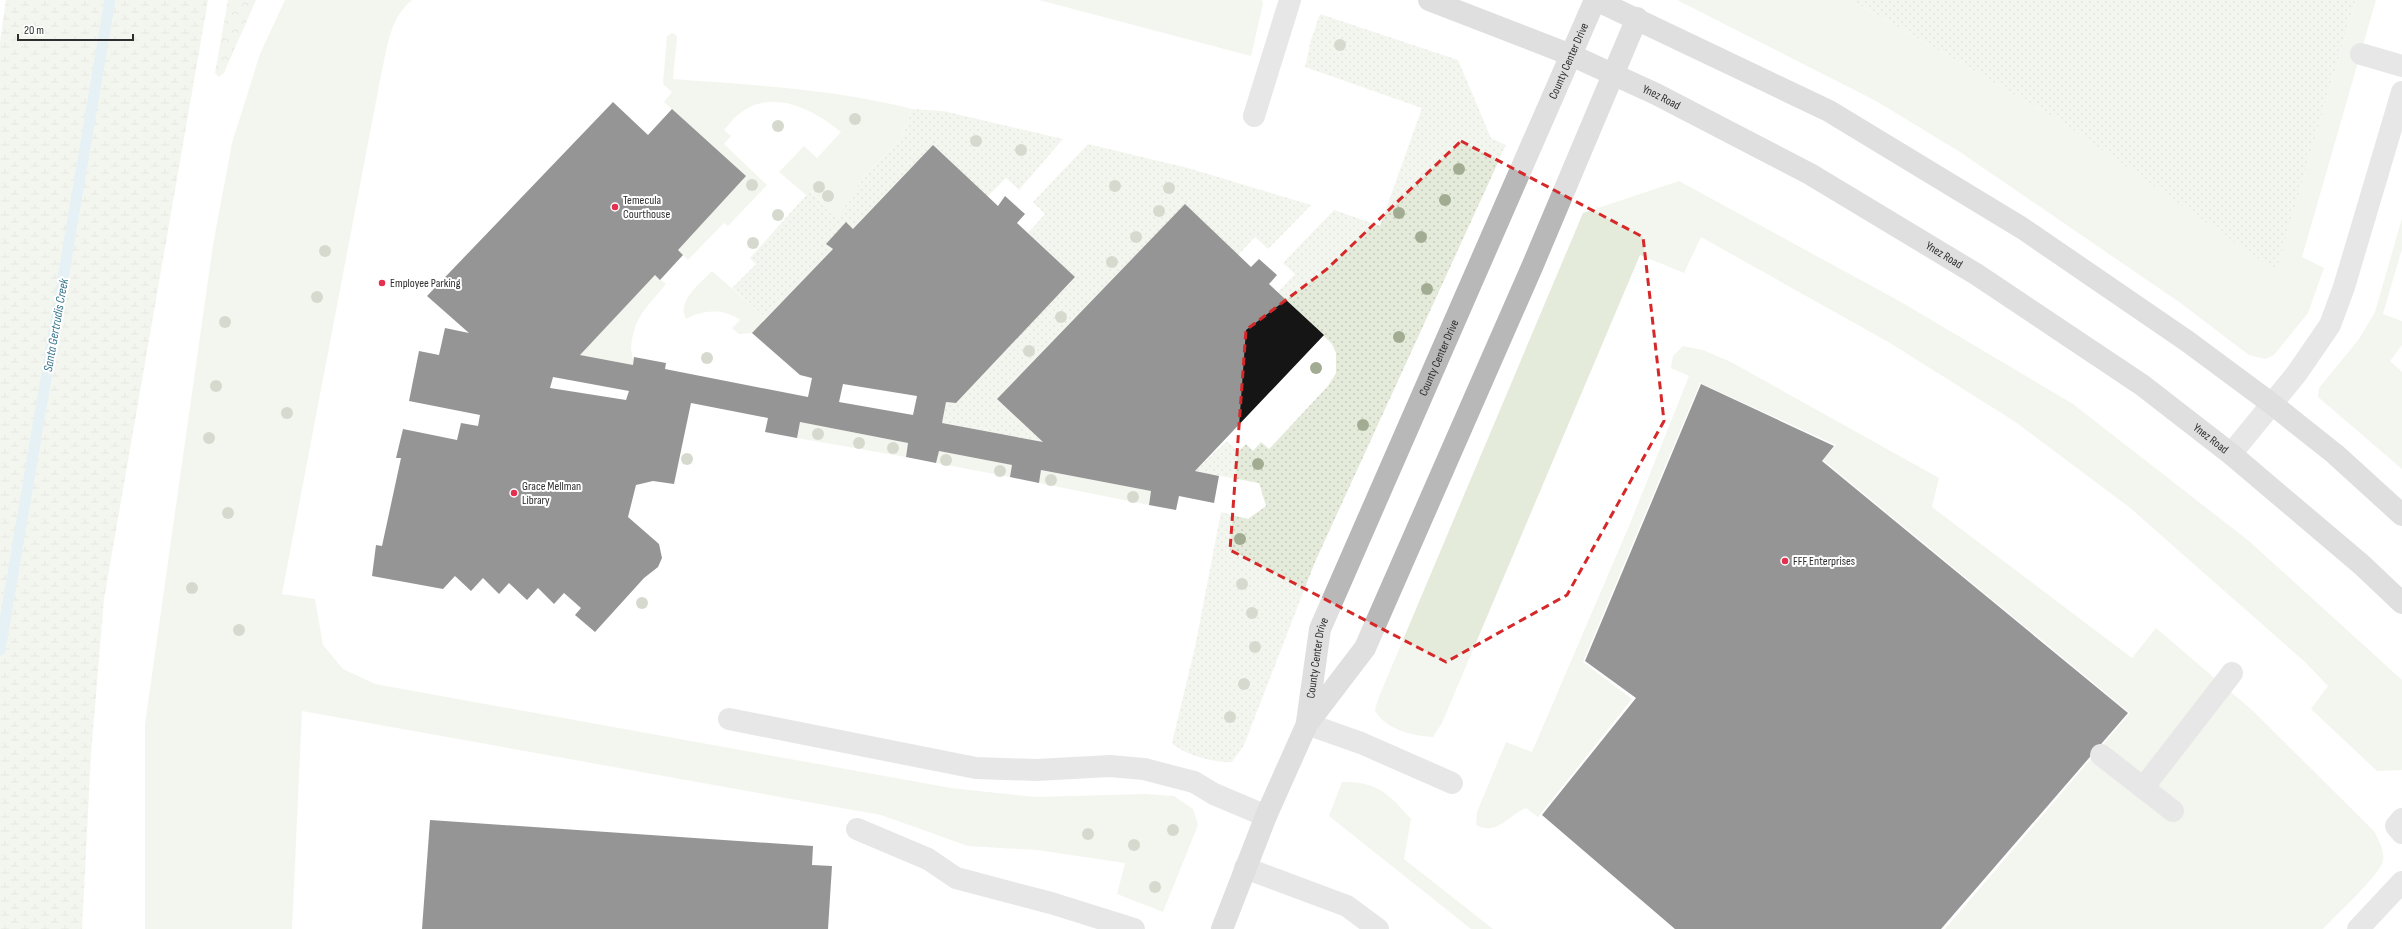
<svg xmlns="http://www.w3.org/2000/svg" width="2402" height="929" font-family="'Sofia Sans Condensed',sans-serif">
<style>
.grass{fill:url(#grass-dots)}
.forest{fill:url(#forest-crowns)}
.wetland{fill:url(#wetland-marsh)}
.garden{fill:#e5ebdb}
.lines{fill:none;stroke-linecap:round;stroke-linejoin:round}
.stream{stroke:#c7e1eb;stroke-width:11}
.building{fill:#151515;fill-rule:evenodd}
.lane{stroke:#cbcbcb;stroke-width:22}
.secondary{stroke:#b8b8b8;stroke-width:22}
.tree{fill:#a2ac93}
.marked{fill:none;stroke:#d62828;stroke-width:3;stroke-dasharray:8 5;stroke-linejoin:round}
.poi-dot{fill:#e52f4e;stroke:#fff;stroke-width:1.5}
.labels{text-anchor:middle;stroke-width:4;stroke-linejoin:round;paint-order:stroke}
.street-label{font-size:12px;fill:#2e2e2e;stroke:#fff}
.poi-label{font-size:12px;fill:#2e2e2e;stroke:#fff;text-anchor:start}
.water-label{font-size:13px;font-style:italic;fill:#3c778f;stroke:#fff}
</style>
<defs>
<pattern id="grass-dots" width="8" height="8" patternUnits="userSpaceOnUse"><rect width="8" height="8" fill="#e5ebdb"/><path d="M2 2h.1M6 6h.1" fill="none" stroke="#c5cabc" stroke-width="1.8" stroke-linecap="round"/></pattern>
<pattern id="forest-crowns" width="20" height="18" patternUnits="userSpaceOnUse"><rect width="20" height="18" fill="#e5ebdb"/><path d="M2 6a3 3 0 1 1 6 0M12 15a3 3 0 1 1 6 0" fill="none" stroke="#c5cabc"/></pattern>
<pattern id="wetland-marsh" width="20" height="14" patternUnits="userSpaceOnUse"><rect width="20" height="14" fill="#e5ebdb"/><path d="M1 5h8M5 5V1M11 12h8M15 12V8" fill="none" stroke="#c5cabc"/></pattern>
</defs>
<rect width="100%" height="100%" fill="#fff"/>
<!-- grass -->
<path class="grass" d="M1851,0H2356L2276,272L2060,121Z
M1320,14L1458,60L1491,138L1506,145L1315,562L1244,745L1232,762C1215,763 1184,755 1172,743L1195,647L1221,512L1248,519L1266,506L1259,483L1195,471L1227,441L1238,452L1246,444L1253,451L1261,442L1269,449L1328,386L1336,373V353L1332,344L1278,292L1295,274L1283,263L1334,210L1380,226L1422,108L1305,67L1311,40Z
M912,109L943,111L1063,139L1019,190L1006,178L987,197L853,229L845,223L826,244L833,249L766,318L732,288L756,264L750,258L810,191L838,216L863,178L902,137Z
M1088,144L1188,168L1311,205L1268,249L1255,237L1238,255L1185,205L997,399L1043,442L942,423L946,402L956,403L1075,277L1028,233L1045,214L1033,202Z"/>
<!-- forest -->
<path class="forest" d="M228,0H256L224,73L219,77L215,73Z"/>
<!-- wetland -->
<path class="wetland" d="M6,0H208L104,599L91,754L82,929H0V42Z"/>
<!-- garden -->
<path class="garden" d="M285,0H412C389,19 388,46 381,75L282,594L315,599L323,645L343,669L375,684L951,788L1035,797L1145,794L1174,796L1193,809L1198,825L1163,912L1117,894L1125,863L1037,850L968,846L881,815L302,711L292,929H145V724L213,245L232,143L260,54Z
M1039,0H1262L1263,4L1251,56Z
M1677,0H1851L2060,121L2276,271L2356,0H2376L2302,257L2324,268L2308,313L2274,355L2265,359L2249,355L2179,302L1960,152L1876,101Z
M672,33L675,34L677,37L673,79C753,85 834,89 912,109L902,137L863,178L838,217L811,191L806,195L779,172L804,146L817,158L841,132C814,110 772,87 739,114C733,118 729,125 724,130L731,136L724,144L767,185L728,226L724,223L688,260L678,250L745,176L664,102L672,92L663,84L667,36Z
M1679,181L1901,302L2073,404L2249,541L2402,680V770L2377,771L2311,709L2328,686L2304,661L2129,507L2014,421L1890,343L1701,237L1684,273L1640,255L1442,723L1433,737C1412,736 1384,729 1375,710L1378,699L1583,213Z
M2402,218V249L2383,314L2402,321V345L2390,361L2402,372V469L2318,397L2319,388L2359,339L2375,312Z
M712,271L766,318L752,333L739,334L732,328L740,320C723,308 703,310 686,319C676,301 701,283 712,271Z
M655,275L666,284C647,308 635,314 631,347C631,353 634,358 633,365L580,355Z
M1683,346L1703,350L1731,362L1939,478L1932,507L2132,658L2156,628L2252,710L2374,831C2378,839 2385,851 2383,861C2380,875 2335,916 2323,929H1945L2130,713L1823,460L1836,445L1700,383L1583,662L1632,699L1538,817L1526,808C1507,816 1498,836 1476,825L1477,812L1506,742L1532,752L1629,526L1689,376L1671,368L1673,356Z
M800,422L908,443L906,457L797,438Z
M939,451L1012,465L1010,477L936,463Z
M1041,470L1151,491L1149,505L1039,483Z
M1342,782C1377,781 1389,794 1411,819L1404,859L1493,929H1471L1329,816Z"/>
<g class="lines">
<!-- stream -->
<path class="stream" d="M0,650L110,0"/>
</g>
<!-- building -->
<path class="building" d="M613,102L648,135L672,109L746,176L678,250L683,255L660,280L655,275L580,355L633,365L634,357L666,363L665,369L808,397L812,378L800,375L752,333L833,249L826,244L846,222L853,229L933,145L998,206L1005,196L1025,214L1017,223L1075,277L956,403L946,402L942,423L1043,442L997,399L1185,204L1251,267L1259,259L1277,275L1269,284L1324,335L1195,471L1219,476L1214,503L1179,496L1176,510L1149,505L1151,491L1041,470L1039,483L1010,477L1012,465L939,451L936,463L906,457L908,443L800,422L797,438L765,432L768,418L691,403L674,484L653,481L636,485L628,517L659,544L662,558L658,567L644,578L595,632L575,615L581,608L564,593L554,604L538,588L527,600L509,583L499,594L483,578L471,591L455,576L443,589L372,576L376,545L382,546L401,458H396L403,429L457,440L461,423L478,426L480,415L409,401L419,351L439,355L445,328L469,333L427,296ZM553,377L629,391L626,400L550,388ZM843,384L917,396L913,415L839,402Z
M1701,384L1834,446L1822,461L2128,713L1941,929H1675L1542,815L1636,698L1585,661Z
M430,820L813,846L812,865L832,866L828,929H422Z"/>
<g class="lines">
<!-- lane -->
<path class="lane" d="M2361,54L2402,66
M1254,116L1290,0
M2231,454L2297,373L2330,325L2344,287L2402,92
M729,719L976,768L1036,770L1110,766L1144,769L1194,782L1214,794L1266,816
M1307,724L1361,743L1452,783
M2101,755L2173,811
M2143,788L2232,673
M2402,819L2396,826L2402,833
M857,829L928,859L956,878L1051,903L1134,929
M1245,868L1347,906L1378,929
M2358,929L2402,882"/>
<!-- secondary -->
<g class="secondary">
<path id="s1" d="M1429,0L1571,55L1656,94L1810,174L1976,274L2142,385L2231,454L2362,565L2402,603"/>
<path d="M1596,0L1829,111L2022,228L2187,341L2272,404L2335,454L2402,515"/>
<path id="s2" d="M1307,722L1320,629L1595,0"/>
<path d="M1222,929L1266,816L1307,724L1365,648L1532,267L1637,18"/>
</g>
</g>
<!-- trees -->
<g class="tree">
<circle cx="1340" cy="45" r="6"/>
<circle cx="855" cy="119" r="6"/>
<circle cx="778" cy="126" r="6"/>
<circle cx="976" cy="141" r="6"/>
<circle cx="1021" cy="150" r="6"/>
<circle cx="1459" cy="169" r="6"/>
<circle cx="752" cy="185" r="6"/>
<circle cx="1115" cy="186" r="6"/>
<circle cx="819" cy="187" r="6"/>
<circle cx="1169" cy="188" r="6"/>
<circle cx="828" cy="196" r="6"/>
<circle cx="1445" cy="200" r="6"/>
<circle cx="1159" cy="211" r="6"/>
<circle cx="1399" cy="213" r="6"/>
<circle cx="778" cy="215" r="6"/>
<circle cx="1136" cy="237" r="6"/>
<circle cx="1421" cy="237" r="6"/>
<circle cx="753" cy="243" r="6"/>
<circle cx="325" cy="251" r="6"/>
<circle cx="1112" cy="262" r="6"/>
<circle cx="1427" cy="289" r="6"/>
<circle cx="317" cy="297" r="6"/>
<circle cx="1061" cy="317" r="6"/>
<circle cx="225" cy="322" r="6"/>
<circle cx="1399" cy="337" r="6"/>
<circle cx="1029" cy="351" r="6"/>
<circle cx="707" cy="358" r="6"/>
<circle cx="1316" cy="368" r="6"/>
<circle cx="216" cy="386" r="6"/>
<circle cx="287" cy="413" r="6"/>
<circle cx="1363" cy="425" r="6"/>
<circle cx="818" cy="434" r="6"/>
<circle cx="209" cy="438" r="6"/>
<circle cx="859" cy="443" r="6"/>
<circle cx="893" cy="448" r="6"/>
<circle cx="687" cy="459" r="6"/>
<circle cx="946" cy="460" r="6"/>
<circle cx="1258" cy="464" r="6"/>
<circle cx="1000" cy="471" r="6"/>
<circle cx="1051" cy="480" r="6"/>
<circle cx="1133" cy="497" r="6"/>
<circle cx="228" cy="513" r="6"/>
<circle cx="1240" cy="539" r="6"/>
<circle cx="1242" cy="584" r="6"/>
<circle cx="192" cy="588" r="6"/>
<circle cx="642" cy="603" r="6"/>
<circle cx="1252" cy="613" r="6"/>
<circle cx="239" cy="630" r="6"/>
<circle cx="1255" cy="647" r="6"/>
<circle cx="1244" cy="684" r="6"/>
<circle cx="1230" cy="717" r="6"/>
<circle cx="1173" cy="830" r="6"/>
<circle cx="1088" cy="834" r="6"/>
<circle cx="1134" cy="845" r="6"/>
<circle cx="1155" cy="887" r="6"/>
</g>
<!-- marked area -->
<path d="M0 0H2402V929H0ZM1461,141L1643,237L1664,421L1567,595L1446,662L1230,550L1246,330L1327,269Z" fill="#fff" fill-opacity=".55" fill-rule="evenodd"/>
<path class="marked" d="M1461,141L1643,237L1664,421L1567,595L1446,662L1230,550L1246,330L1327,269Z"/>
<!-- markers -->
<g class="poi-dot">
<circle cx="615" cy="207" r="4"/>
<circle cx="382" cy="283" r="4"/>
<circle cx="514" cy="493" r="4"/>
<circle cx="1785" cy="561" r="4"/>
</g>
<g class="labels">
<!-- street labels -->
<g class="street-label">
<text dy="4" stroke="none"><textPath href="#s2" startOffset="714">County Center Drive</textPath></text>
<text dy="4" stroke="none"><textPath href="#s1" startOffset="252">Ynez Road</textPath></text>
<text dy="4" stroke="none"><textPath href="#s1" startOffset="576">Ynez Road</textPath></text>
<text dy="4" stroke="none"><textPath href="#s2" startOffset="390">County Center Drive</textPath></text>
<text dy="4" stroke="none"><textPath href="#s1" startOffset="900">Ynez Road</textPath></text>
<text dy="4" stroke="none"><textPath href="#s2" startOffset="65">County Center Drive</textPath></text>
</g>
<!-- poi labels -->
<g class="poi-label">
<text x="623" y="204">Temecula<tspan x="623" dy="14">Courthouse</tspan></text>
<text x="390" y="287">Employee Parking</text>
<text x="522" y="490">Grace Mellman<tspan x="522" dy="14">Library</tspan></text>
<text x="1793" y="565">FFF Enterprises</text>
</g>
<!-- water labels -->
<g class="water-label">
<text transform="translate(55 325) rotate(-80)" y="5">Santa Gertrudis Creek</text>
</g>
</g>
<!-- scale -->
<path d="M18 34v6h115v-6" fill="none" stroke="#2e2e2e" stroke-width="2"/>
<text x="24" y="34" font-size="12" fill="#2e2e2e" stroke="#ffffff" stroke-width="3" paint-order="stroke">20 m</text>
</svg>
